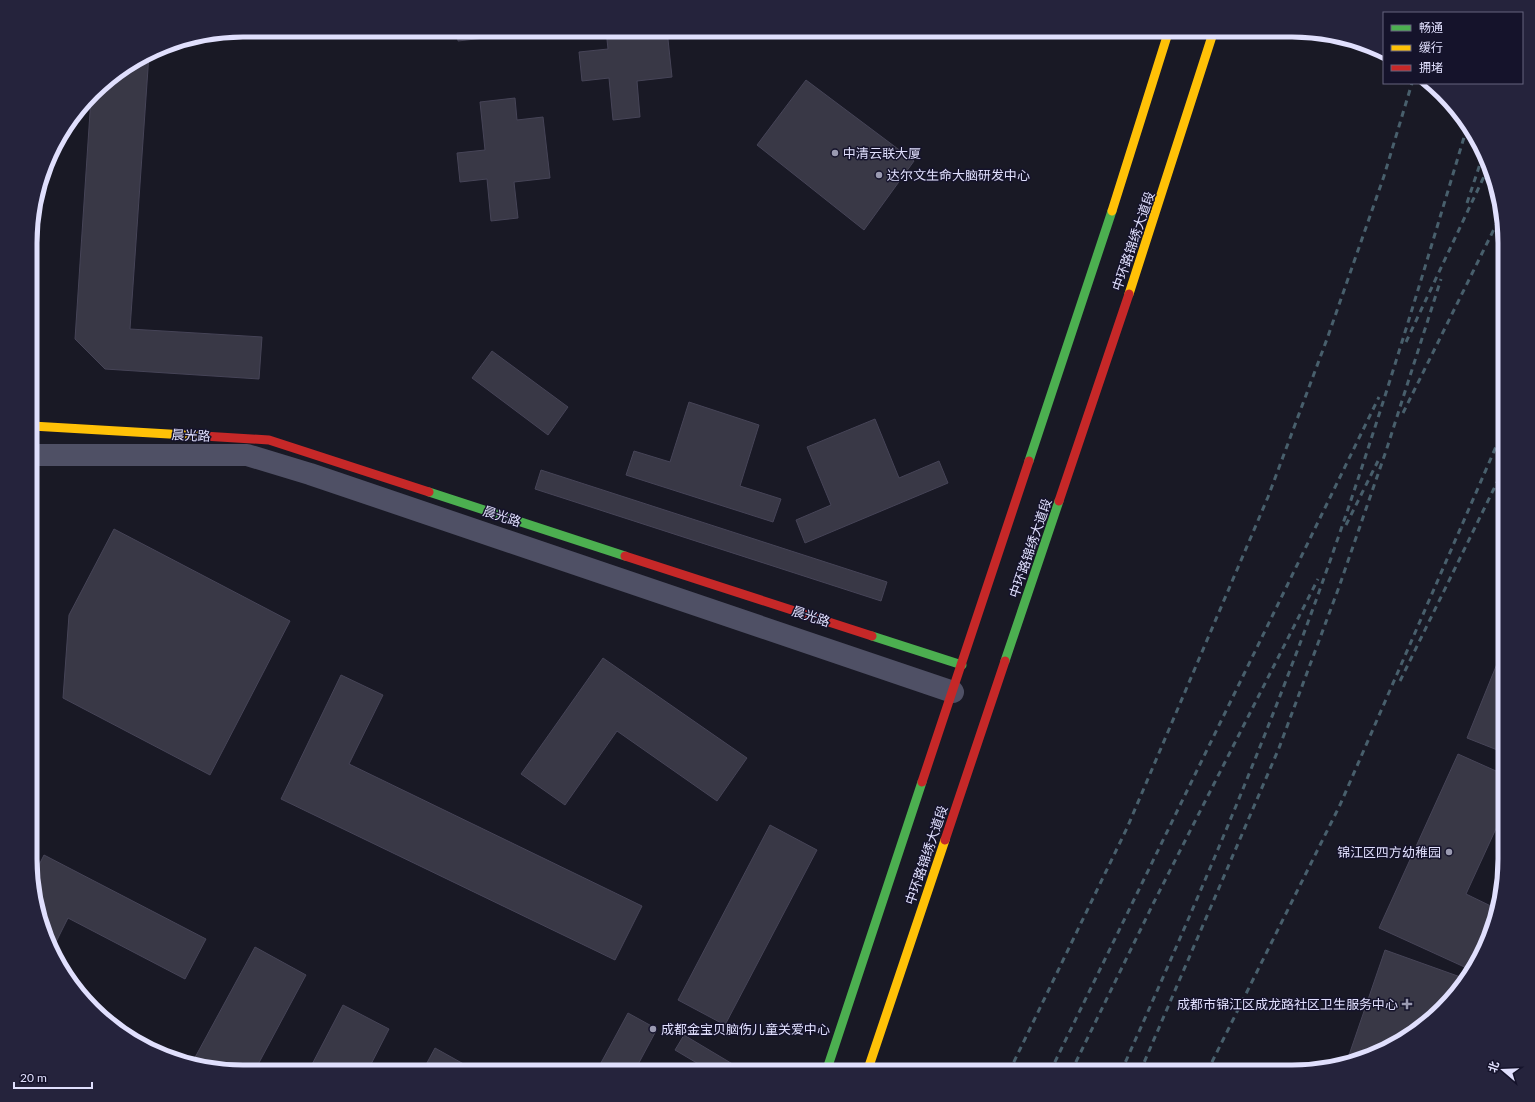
<svg xmlns="http://www.w3.org/2000/svg" width="1535" height="1102" font-family="Lato,'Noto Sans SC',sans-serif">
<style>
.building{fill:#393846;stroke:#464457}
.lines{fill:none;stroke-linecap:round;stroke-linejoin:round}
.street{stroke:#4f5065;stroke-width:22}
.fast{stroke:#4caf50;stroke-width:9}
.slow{stroke:#ffc107;stroke-width:9}
.jam{stroke:#c62828;stroke-width:9}
.rail{stroke:#485f6c;stroke-width:3;stroke-dasharray:6 5;stroke-linecap:butt}
.poi-dot{fill:#9a9ab1;stroke:#15132b;stroke-width:1.5}
.labels{text-anchor:middle;stroke-width:3;stroke-linejoin:round;paint-order:stroke}
.poi-label{font-size:13px;fill:#e0dffd;stroke:#15132b;text-anchor:start}
.street-label{font-size:13px;fill:#e0dffd;stroke:#15132b}
.rim{fill:none;stroke:#e0dffd;stroke-width:5}
</style>
<rect width="100%" height="100%" fill="#191925"/>
<!-- building -->
<path class="building" d="M457,30H484V38L458,41Z
M606,30H667L672,77L637,81L640,117L613,120L609,78L582,81L579,52L608,49Z
M149,54L130,329L262,337L259,379L105,369L75,339L91,97L102,83Z
M806,80L914,161L864,230L757,145Z
M515,98L517,120L543,117L550,178L514,182L518,218L491,221L487,179L460,182L457,153L485,150L480,102Z
M492,351L568,407L548,435L472,378Z
M689,402L759,425L740,486L781,499L773,522L626,475L634,451L670,462Z
M875,419L899,478L939,461L948,483L805,543L796,520L831,505L807,447Z
M541,470L887,582L881,601L535,489Z
M114,529L290,621L210,775L63,698L69,615Z
M1505,644V753L1467,738Z
M603,658L747,758L717,801L617,731L565,805L521,774Z
M341,675L383,695L349,764L642,906L615,960L281,799Z
M1458,754L1505,775V809L1466,894L1497,909L1494,928L1471,970L1379,928Z
M770,825L817,850L725,1025L678,1000Z
M44,855L206,939L185,979L68,918L53,948L32,887V879Z
M255,947L306,975L254,1072H229L192,1063Z
M1385,950L1466,979L1461,989L1432,1019L1387,1050L1357,1061L1348,1058Z
M343,1005L389,1029L367,1072H308Z
M628,1013L657,1029L634,1072H596Z
M684,1035L746,1072H712L675,1050Z
M435,1048L478,1072H422Z"/>
<g class="lines">
<!-- street -->
<path class="street" d="M32,455H247L310,474L953,692"/>
<!-- fast -->
<path class="fast" d="M1029,461L1112,211
M429,492L625,556
M872,636L962,665
M1005,661L1059,501
M826,1072L922,782"/>
<!-- slow -->
<path class="slow" d="M1112,211L1169,30
M1129,294L1214,30
M32,426L203,436
M867,1072L945,840"/>
<!-- jam -->
<path class="jam" d="M203,436L269,440L429,492
M1059,501L1129,294
M625,556L872,636
M922,782L1029,461
M945,840L1005,661"/>
<!-- rail -->
<path class="rail" d="M1467,203L1484,152
M1406,342L1488,168
M1403,413L1501,215
M1346,525L1378,461
M1400,681L1505,466
M1009,1072L1127,828L1268,497L1327,339L1384,176L1412,83
M1050,1072L1379,397
M1071,1072L1154,902L1318,579
M1121,1072C1190,918 1257,762 1315,603C1372,446 1420,284 1468,124
M1140,1072L1279,748L1339,587L1386,451L1441,279
M1207,1072L1340,805L1505,426"/>
</g>
<!-- markers -->
<g class="poi-dot">
<circle cx="835" cy="153" r="4"/>
<circle cx="879" cy="175" r="4"/>
<circle cx="1449" cy="852" r="4"/>
<path d="M1405 998h4v4h4v4h-4v4h-4v-4h-4v-4h4z"/>
<circle cx="653" cy="1029" r="4"/>
</g>
<g class="labels">
<!-- poi labels -->
<g class="poi-label">
<text x="843" y="158">中清云联大厦</text>
<text x="887" y="180">达尔文生命大脑研发中心</text>
<text x="1441" y="857" text-anchor="end">锦江区四方幼稚园</text>
<text x="1398" y="1009" text-anchor="end">成都市锦江区成龙路社区卫生服务中心</text>
<text x="661" y="1034">成都金宝贝脑伤儿童关爱中心</text>
</g>
<!-- street labels -->
<g class="street-label">
<text transform="translate(1133 241) rotate(-71)" y="5">中环路锦绣大道段</text>
<text transform="translate(191 435) rotate(3)" y="5">晨光路</text>
<text transform="translate(502 516) rotate(18)" y="5">晨光路</text>
<text transform="translate(1030 548) rotate(-71)" y="5">中环路锦绣大道段</text>
<text transform="translate(811 616) rotate(18)" y="5">晨光路</text>
<text transform="translate(926 855) rotate(-71)" y="5">中环路锦绣大道段</text>
</g>
</g>
<!-- crop -->
<path d="M0 0H1535V1102H0ZM243 37H1292A206 206 0 0 1 1498 243V859A206 206 0 0 1 1292 1065H243A206 206 0 0 1 37 859V243A206 206 0 0 1 243 37Z" fill="#25233c" fill-rule="evenodd"/>
<path class="rim" d="M243 37H1292A206 206 0 0 1 1498 243V859A206 206 0 0 1 1292 1065H243A206 206 0 0 1 37 859V243A206 206 0 0 1 243 37Z"/>
<!-- legend -->
<rect x="1383" y="12" width="140" height="72" fill="#15132b" stroke="#66657f"/>
<rect x="1391" y="25" width="20" height="6" fill="#4caf50" stroke="#66657f"/>
<text x="1419" y="32" font-size="12" fill="#e0dffd">畅通</text>
<rect x="1391" y="45" width="20" height="6" fill="#ffc107" stroke="#66657f"/>
<text x="1419" y="52" font-size="12" fill="#e0dffd">缓行</text>
<rect x="1391" y="65" width="20" height="6" fill="#c62828" stroke="#66657f"/>
<text x="1419" y="72" font-size="12" fill="#e0dffd">拥堵</text>
<!-- north arrow -->
<g transform="translate(1503 1070) rotate(289)" stroke="#15132b" stroke-width="3" paint-order="stroke">
<path d="M0-3L7 15L0 10L-7 15Z" fill="#e0dffd"/>
<text y="-6" font-size="11" font-weight="bold" text-anchor="middle" fill="#e0dffd">北</text>
</g>
<!-- scale -->
<path d="M14 1082v6h78v-6" fill="none" stroke="#e0dffd" stroke-width="2"/>
<text x="20" y="1082" font-size="12" fill="#e0dffd" stroke="#15132b" stroke-width="3" paint-order="stroke">20 m</text>
</svg>
